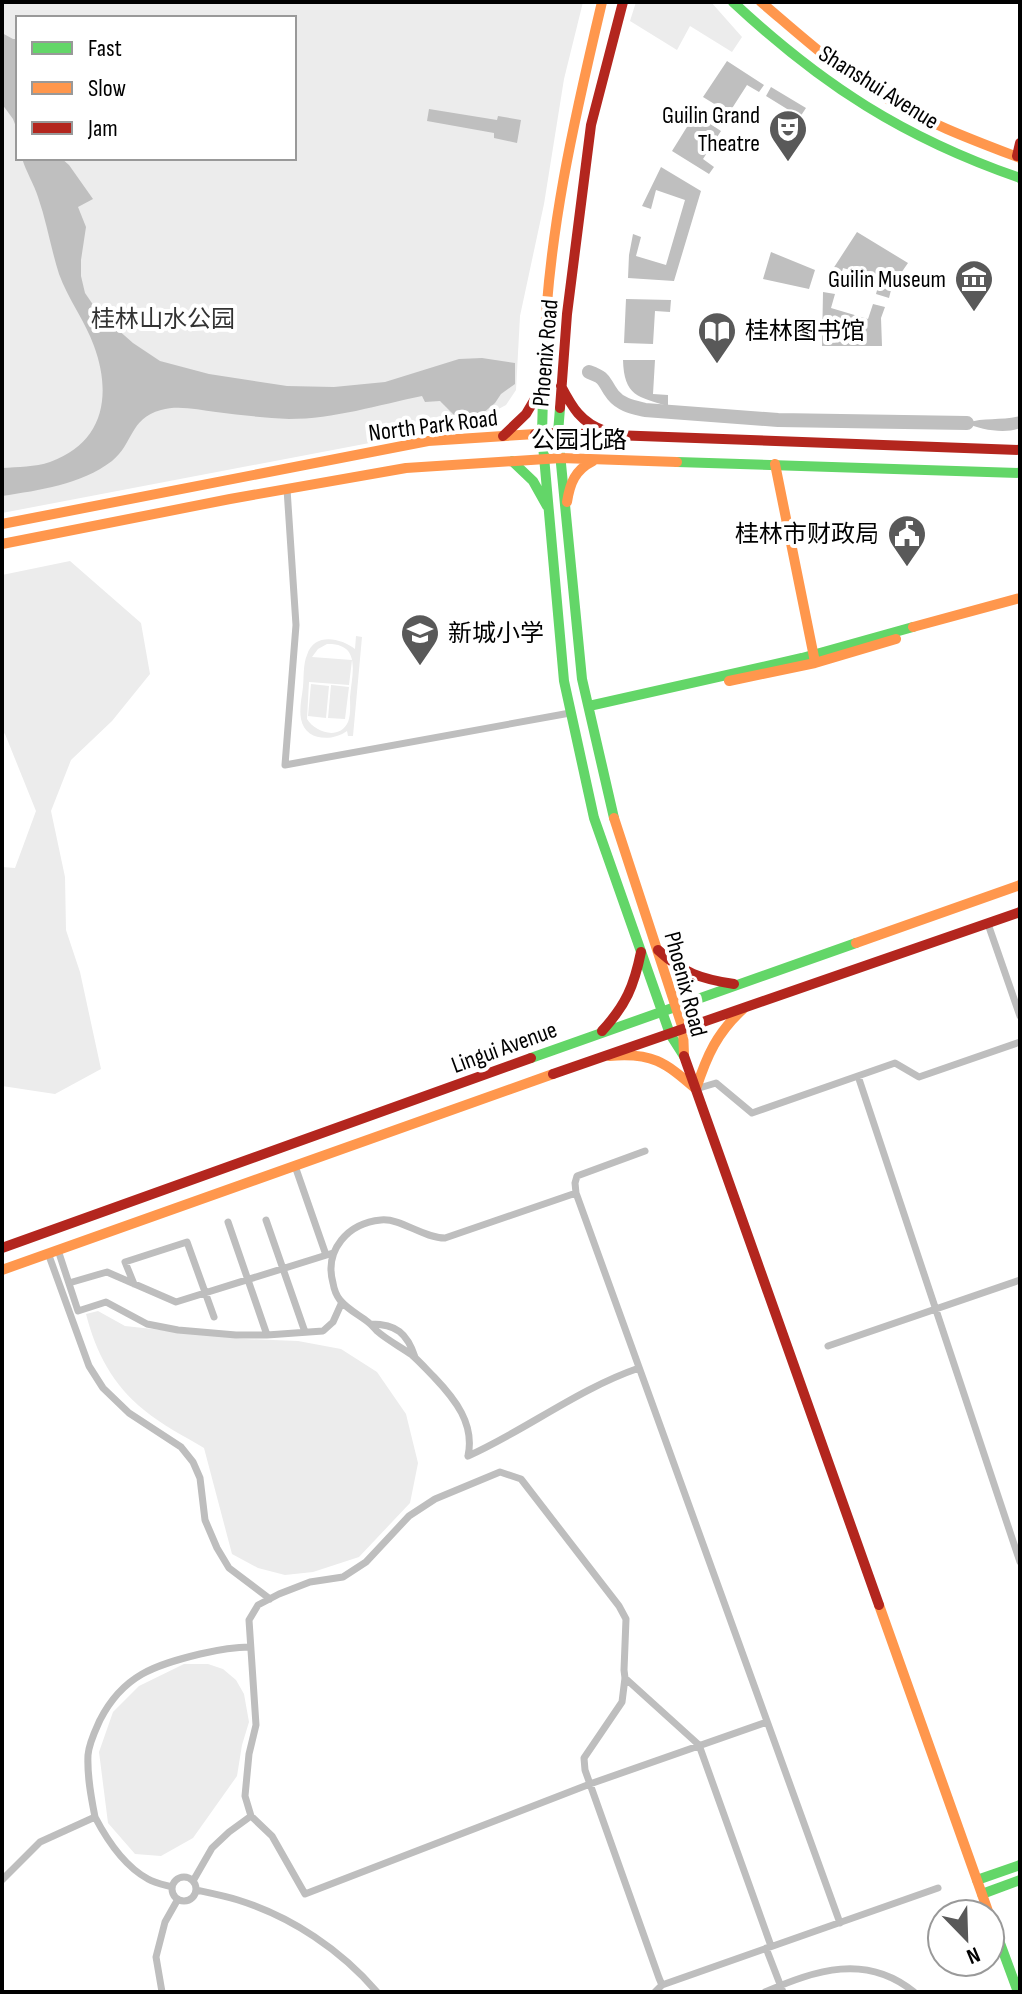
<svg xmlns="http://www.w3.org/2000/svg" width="1022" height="1994" font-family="'Sofia Sans Condensed','Noto Sans SC',sans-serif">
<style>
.green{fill:#ececec;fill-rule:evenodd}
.water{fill:#bfbfbf}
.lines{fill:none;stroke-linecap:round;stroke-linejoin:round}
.river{stroke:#bfbfbf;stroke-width:14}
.street{stroke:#bebebe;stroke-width:7}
.fast{stroke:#63d668;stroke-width:10}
.slow{stroke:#ff974d;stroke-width:10}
.jam{stroke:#b3261e;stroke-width:10}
.labels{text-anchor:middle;stroke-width:8;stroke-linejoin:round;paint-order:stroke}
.street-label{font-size:24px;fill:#000;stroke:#fff}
.poi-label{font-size:24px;fill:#000;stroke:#fff;text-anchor:end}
.park-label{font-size:24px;fill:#333;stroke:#fff}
</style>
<rect width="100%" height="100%" fill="#fff"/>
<!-- green -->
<path class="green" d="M2,2H583L564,79L544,204L520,316L516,390L506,405L478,420L464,425L2,513ZM18,18H294V158H18Z
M636,2H711L742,37L732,52L690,26L677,50L630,21Z
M70,561L141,623L150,674L112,721L71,760L51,811L65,877L66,930L80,972L101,1069L55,1094L2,1086V867L15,868L36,811L5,734L2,731V575Z
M356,636L362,637L353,736H348L347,731C332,742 305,741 301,719C299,709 302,696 303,687C304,677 303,664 307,655C314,632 341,638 355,649ZM327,644C362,643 352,674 350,697C350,704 351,715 348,722C339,741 315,732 307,719L309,682L349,685L352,660L312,657L318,649Z
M311,684L329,686L326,718L308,716Z
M331,685L349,687L345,719L328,718Z
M98,1311L125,1326L244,1339L298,1341L341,1349L377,1372L406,1414L418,1463L410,1503L359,1557L313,1572L285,1575L258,1568L232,1554L204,1448C184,1436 162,1425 144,1410C113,1385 96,1353 86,1314Z
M184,1664H208L223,1669L236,1680L244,1694L249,1722L242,1745L237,1776L193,1838L161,1856L135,1854L108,1823L99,1752L113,1712L139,1686Z"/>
<!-- water -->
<path class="water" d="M2,33L13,39H18V132L13,119L2,104Z
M727,61L764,85L759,92L747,85L729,113L703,97Z
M771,87L806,108L800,117L766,96Z
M429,109L497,120L498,116L521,120L517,143L494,138V133L427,121Z
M695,114L721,131L703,159L714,167L709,174L672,151Z
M22,158H61L69,165L93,199L78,207L86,227L81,260V276L85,293L96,309L108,321L133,343L160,361L209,374L287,386L334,387L385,382L459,359L482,358L515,363V384L501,394L495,403L482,414L467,420H463L454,415L440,401L425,402L422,396C378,405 334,419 289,419C265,418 240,415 216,412C198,410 179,405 161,410C129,419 134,443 112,461C80,485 40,490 2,496V468C18,467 35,467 50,462C104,443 112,395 94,346C85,321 68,299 59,274C51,249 47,223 38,197C34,184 26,172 22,158Z
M661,167L701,191L674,281L628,278L629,255L633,234L641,237L636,256L666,265L685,200L656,190L651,209L642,206Z
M857,232L908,263L892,286L889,298L876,294L880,279L843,268L840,279L829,275Z
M771,252L815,270L809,289L763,279Z
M823,292L835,294L831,308L868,319L873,304L885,307L881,318L882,346H822Z
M626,299L671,300L670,312L655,311L653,344L624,343Z
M623,360H655L653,394L668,395V406C638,397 624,396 623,360Z
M1020,416V428C1006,434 980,430 967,423C984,417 1002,421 1020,416Z"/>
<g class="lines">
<!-- river -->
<path class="river" d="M589,372C608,379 602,381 613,395C621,405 633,407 645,410L778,420L967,423"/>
<!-- street -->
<path class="street" d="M287,489L296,625L285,765L570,713
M988,924L1020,1016
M858,1076L1020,1562
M696,1089L716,1083L752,1113L895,1063L919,1077L1020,1042
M645,1151L577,1176L575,1183L576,1193L840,1923
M295,1166L326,1255
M266,1220L305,1332
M228,1222L267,1335
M58,1250L78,1311L106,1302L147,1324L178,1330L236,1335H267L323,1331L333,1322L342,1302
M48,1253L89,1366L103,1388L129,1413L181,1447L193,1462L200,1478L205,1520L217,1548L229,1568L270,1599
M69,1283L107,1272L176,1302L333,1253
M134,1284L125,1262L187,1242L214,1317
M371,1324C396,1324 407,1333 415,1357
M828,1346L1020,1280
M468,1456C475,1424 455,1399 434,1377C427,1370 420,1362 412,1355C401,1347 387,1340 377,1331C374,1328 372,1325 368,1322C359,1315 347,1309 340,1300C336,1295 334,1289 333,1283C324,1250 348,1223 381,1220C401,1218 423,1238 445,1238L576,1193
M468,1456C526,1430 578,1389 639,1368
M625,1678L699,1745L771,1946
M95,1817C91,1797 87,1776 88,1755C89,1743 95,1731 100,1720C123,1675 155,1665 200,1654C217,1650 232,1647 250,1647
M172 1889a12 12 0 1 1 24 0a12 12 0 1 1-24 0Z
M2,1880L40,1842L95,1817C107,1840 124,1866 148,1879C155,1883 165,1885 172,1887
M193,1881L212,1848L229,1832L251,1816
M196,1890C210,1893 225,1896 238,1900C292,1917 341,1950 377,1992
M766,1948L783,1992
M662,1985L659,1978L590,1784L585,1770L584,1758L622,1702L625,1678L624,1670L626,1619L619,1606L521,1479L500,1472L435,1499L409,1516L366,1562L343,1577L310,1582L279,1594L258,1605L249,1620L256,1725L249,1754L245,1796L251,1816L272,1836L305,1894L590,1784L767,1722
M162,1992L156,1957L165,1922L178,1899
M655,1992L662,1985L938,1888
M765,1992C816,1970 866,1953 914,1992"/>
<!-- fast -->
<path class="fast" d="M733,2C822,85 904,138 1020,178
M544,358L542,434L564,681L594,818L670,1034L684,1056
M560,408L558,433L582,679L614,818
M512,461L533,481L547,506
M677,462L1020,473
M589,706L802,658L913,627
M531,1058L856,943
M977,1880L1020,1865
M982,1894L1020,1880
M990,1916L1018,1992"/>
<!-- slow -->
<path class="slow" d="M761,2C800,35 839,71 884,97C927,123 973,140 1020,158
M544,358C547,237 574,120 602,2
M775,464L815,662
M567,502C570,483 575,470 593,461
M2,524L428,441L535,434
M2,544L230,499L406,468L561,458L677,462
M913,627L1020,598
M729,681L815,663L896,639
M614,818L683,1029L684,1055
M856,943L1020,885
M609,1056C652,1052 665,1062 696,1089C707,1055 717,1033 743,1009
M2,1270L553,1074
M879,1605L989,1914"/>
<!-- jam -->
<path class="jam" d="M1017,156L1020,143
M561,386C572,407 581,423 605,431
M560,408L567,314L591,125L623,2
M535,434L558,433L1020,450
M503,436L526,414L542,387
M658,950C683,973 701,979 734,984
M602,1031C626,1005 634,986 641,952
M684,1056L879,1605
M553,1074L1020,912
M2,1248L531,1058"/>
</g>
<!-- icons -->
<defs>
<g id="theatre-pin" transform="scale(2)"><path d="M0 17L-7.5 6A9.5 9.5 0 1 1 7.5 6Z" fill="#595959" stroke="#fff"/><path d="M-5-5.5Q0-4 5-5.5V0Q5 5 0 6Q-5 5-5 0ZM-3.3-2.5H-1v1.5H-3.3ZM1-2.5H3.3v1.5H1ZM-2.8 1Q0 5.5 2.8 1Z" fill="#fff"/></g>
<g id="museum-pin" transform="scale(2)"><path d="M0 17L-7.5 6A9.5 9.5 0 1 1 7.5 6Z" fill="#595959" stroke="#fff"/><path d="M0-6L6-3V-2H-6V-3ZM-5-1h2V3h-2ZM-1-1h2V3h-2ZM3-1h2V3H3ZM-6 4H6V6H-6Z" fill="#fff"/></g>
<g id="library-pin" transform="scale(2)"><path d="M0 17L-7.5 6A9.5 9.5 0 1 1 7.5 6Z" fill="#595959" stroke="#fff"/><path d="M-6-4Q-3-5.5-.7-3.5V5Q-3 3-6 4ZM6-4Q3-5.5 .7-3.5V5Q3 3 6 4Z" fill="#fff"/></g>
<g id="civic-pin" transform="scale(2)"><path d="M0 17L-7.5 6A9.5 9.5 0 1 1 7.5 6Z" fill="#595959" stroke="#fff"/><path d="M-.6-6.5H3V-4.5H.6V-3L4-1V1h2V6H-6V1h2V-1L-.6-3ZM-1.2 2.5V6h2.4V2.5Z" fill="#fff"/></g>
<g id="school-pin" transform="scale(2)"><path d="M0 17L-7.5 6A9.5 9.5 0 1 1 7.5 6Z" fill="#595959" stroke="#fff"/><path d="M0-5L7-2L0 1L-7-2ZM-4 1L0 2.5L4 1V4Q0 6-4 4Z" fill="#fff"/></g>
</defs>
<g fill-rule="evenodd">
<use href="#theatre-pin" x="788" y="129"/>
<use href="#museum-pin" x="974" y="279"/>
<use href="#library-pin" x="717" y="331"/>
<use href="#civic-pin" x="907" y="534"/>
<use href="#school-pin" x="420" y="633"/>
</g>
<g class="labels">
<!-- street labels -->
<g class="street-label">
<text transform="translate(879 87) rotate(32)" y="8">Shanshui Avenue</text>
<text transform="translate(545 353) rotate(-85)" y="8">Phoenix Road</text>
<text transform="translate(433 425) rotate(-7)" y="8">North Park Road</text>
<text x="579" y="448">公园北路</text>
<text transform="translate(686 984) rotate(75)" y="8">Phoenix Road</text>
<text transform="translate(504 1047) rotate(-20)" y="8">Lingui Avenue</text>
</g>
<!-- poi labels -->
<g class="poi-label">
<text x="760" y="123">Guilin Grand<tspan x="760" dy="28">Theatre</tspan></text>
<text x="946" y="287">Guilin Museum</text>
<text x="745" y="339" text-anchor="start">桂林图书馆</text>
<text x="879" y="542">桂林市财政局</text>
<text x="448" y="641" text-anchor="start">新城小学</text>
</g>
<!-- park labels -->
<g class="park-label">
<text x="163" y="327">桂林山水公园</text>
</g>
</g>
<!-- border -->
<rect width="1022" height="1994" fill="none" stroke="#000000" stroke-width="8"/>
<!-- legend -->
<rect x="16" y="16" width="280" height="144" fill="#ffffff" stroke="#999999" stroke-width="2"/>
<rect x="32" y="42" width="40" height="12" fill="#63d668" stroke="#999999" stroke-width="2"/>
<text x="88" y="56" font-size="24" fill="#000000">Fast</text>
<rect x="32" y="82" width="40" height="12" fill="#ff974d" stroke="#999999" stroke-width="2"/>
<text x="88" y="96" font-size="24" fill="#000000">Slow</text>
<rect x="32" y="122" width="40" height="12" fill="#b3261e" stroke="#999999" stroke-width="2"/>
<text x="88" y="136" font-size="24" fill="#000000">Jam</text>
<!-- north arrow -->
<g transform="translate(966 1938) rotate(157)"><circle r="38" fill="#ffffff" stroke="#999999" stroke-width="2"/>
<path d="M0-6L14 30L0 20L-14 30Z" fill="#595959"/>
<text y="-12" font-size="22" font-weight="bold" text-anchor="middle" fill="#000000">N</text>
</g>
</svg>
